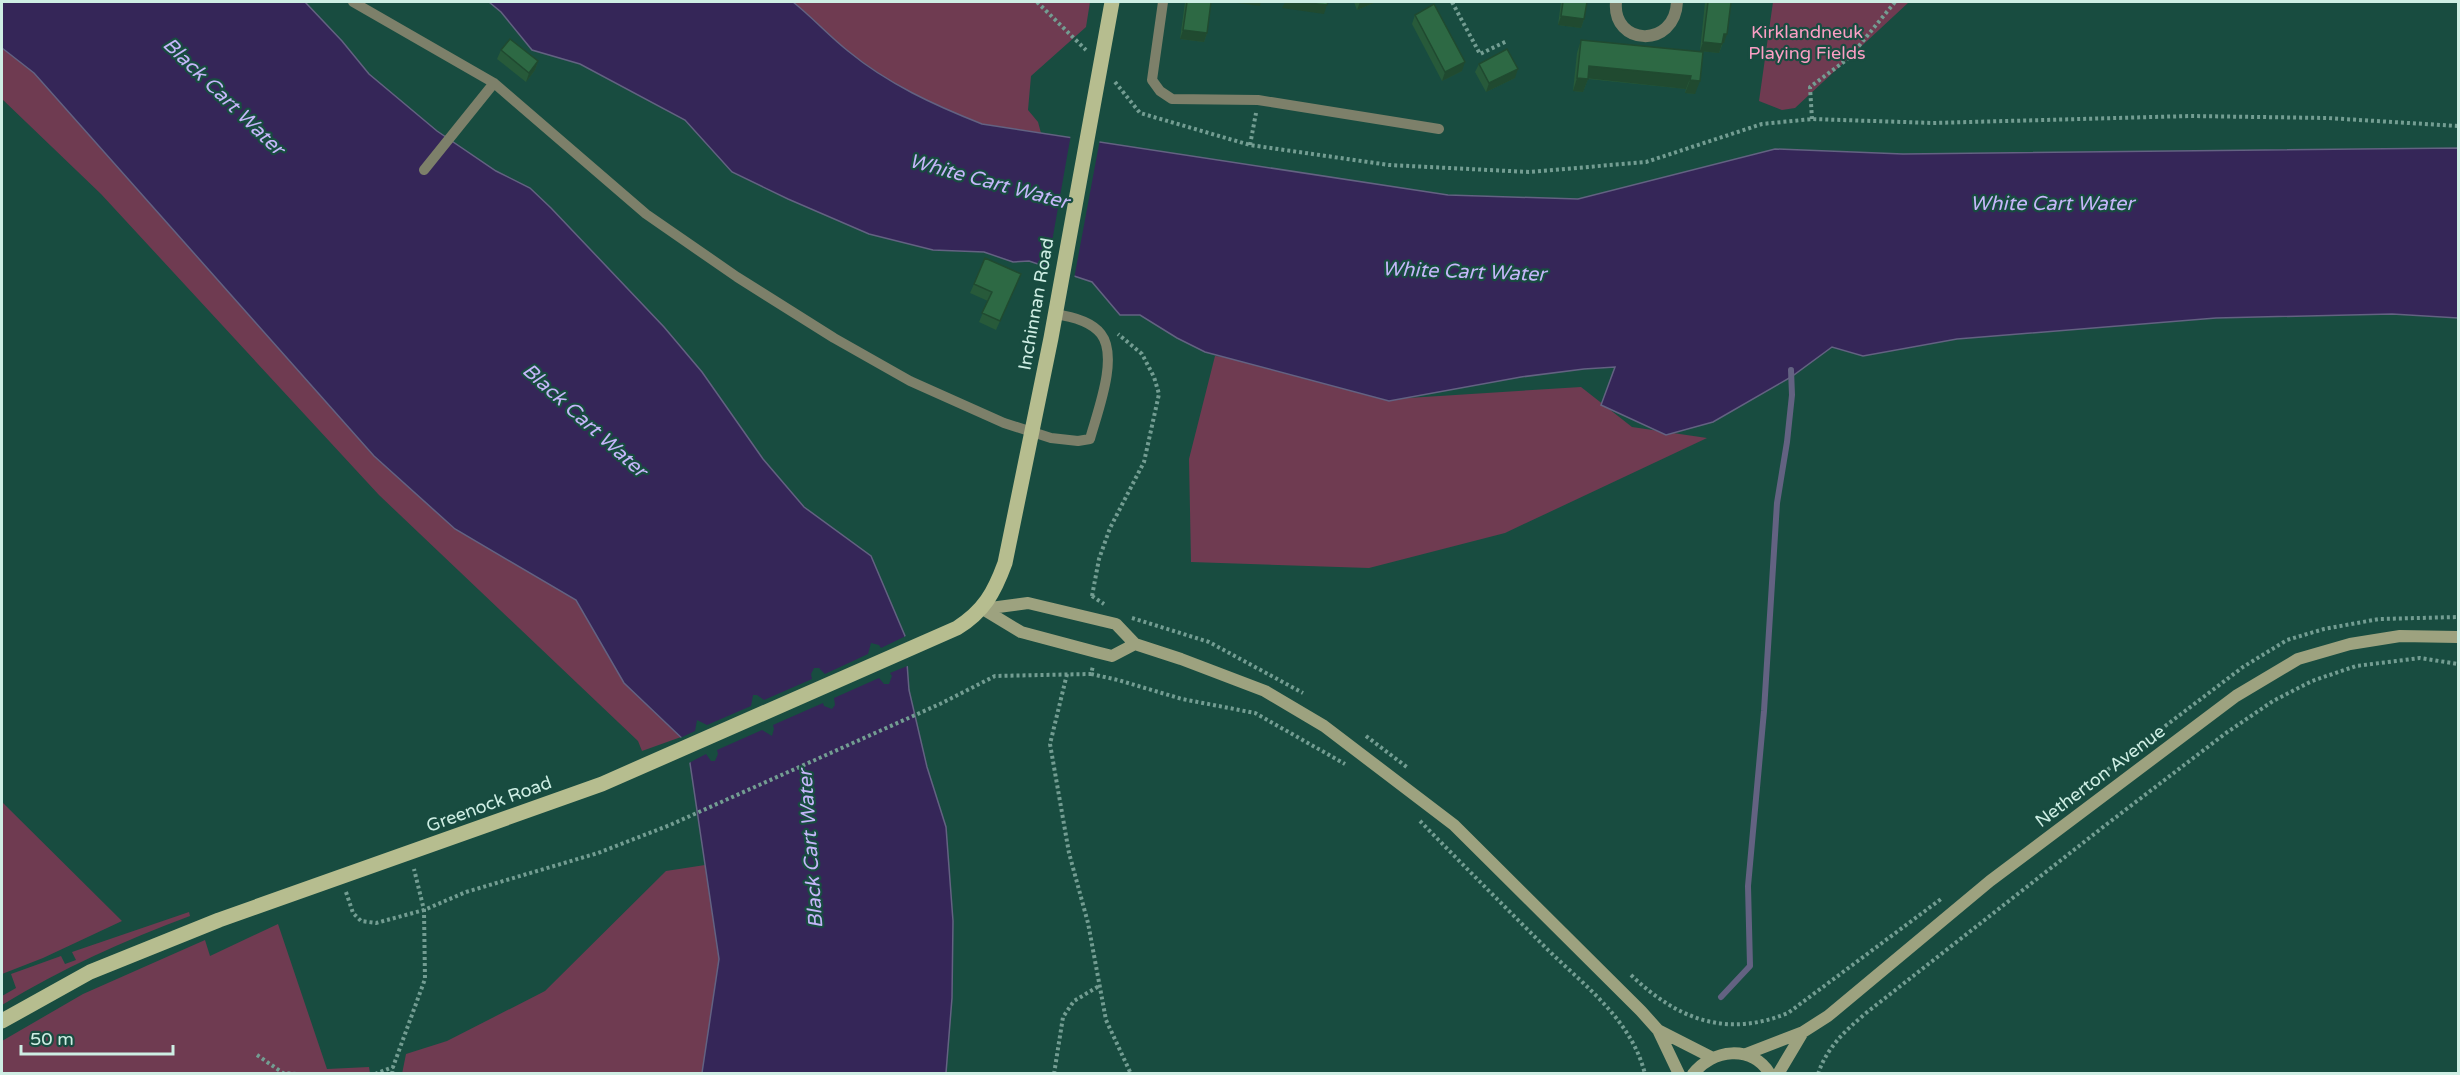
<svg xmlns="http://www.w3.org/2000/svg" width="2460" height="1075" font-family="'Varela Round',sans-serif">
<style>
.green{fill:#6f3b51}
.water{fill:#352658;stroke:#636282;stroke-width:1.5}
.pier{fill:#184c40}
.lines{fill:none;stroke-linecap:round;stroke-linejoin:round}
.stream{stroke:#636282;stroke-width:6}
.path{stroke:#739d92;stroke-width:4;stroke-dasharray:3 3;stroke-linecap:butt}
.lane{stroke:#7d806a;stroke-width:10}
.street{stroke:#7d806a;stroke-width:12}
.secondary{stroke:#9da27f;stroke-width:12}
.primary{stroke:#b6bd8f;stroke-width:15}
.wall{fill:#275a3a}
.shaded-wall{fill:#204a30}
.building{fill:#2d6944;stroke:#204a30;stroke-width:1.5}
.labels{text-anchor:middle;stroke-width:4.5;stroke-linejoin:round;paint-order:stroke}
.park-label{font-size:18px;fill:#fb9fc4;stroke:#184c40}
.street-label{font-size:18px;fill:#ceeee4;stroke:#184c40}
.water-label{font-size:20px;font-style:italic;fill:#c5b6f9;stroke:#184c40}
</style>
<rect width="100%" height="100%" fill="#184c40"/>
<!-- green -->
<path class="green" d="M793,2H1090L1086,27L1031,76L1028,110L1038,122L1041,133L982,124L932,104L890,81L847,51Z
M1773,2H1909L1795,108L1782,110L1759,101Z
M2,48L34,73L374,456L455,529L576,600L624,683L681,737L642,751L638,741L379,495L101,194L2,99Z
M1215,356L1254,360L1408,398L1581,387L1632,427L1707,438L1505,533L1369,568L1191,562L1189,459Z
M2,802L122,921L43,958L2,974Z
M705,865L719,959L702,1073L402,1074L406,1054L447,1041L545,991L666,871Z
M189,912L190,916C125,940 61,969 2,1005V996L16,988L11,974L61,956L65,964L76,960L72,952Z
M278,924L327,1069L369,1067L370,1073H2V1041L83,994L205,940L210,956Z"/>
<!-- water -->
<path class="water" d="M2,2H305L342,41L369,74L437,131L496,171L530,188L551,208L664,327L702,372L763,459L804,507L871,556L905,636L909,690L927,767L946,827L953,921L952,998L946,1073H702L719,959L687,743L624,683L576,600L455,529L374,456L34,73L2,48Z
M489,2H793C812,17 829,36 848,51C888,84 934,105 982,124L1448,195L1578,199L1775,149L1903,154L2458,148V318L2392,314L2216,318L1957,339L1863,356L1832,347L1791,377L1713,422L1666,435L1601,405L1615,367L1584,369L1521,377L1389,401L1205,352L1177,338L1140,315H1120L1092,282L1029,261L1013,262L984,252L933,250L869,234L788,199L732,172L685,120L580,64L532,50L501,12Z"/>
<!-- pier -->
<path class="pier" d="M1071,134L1100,139L1074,279L1047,270Z
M908,635L910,665L890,673L892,676L889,684H884L879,678L834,698L835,705L832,709L824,706L823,703L773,725L774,729L772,736L762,730L717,750L718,754L715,761H711L706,754L687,764L684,745L678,739L695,731L697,720L707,725L751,706L753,695H757L764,700L812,679L811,674L814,668H819L825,674L868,654L871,643L879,645L881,648Z"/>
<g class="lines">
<!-- stream -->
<path class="stream" d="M1721,997L1750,966L1748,886L1764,711L1777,503L1787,442L1792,395L1791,370"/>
<!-- path -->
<path class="path" d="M1037,2L1086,50
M1452,2L1480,54L1507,41
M1115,82L1140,113L1250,145L1389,165L1529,172L1646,162L1762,124L1812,119L1933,123L2190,116L2327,118L2458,126
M1812,119L1810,87L1849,58L1895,2
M1250,145L1256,113
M1092,596L1104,604
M1092,596L1099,559L1110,528L1144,462L1159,394L1154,377L1142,354L1118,334
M1132,618L1209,642L1303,693
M1067,674L1050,744L1069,853L1088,923L1106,1020L1131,1074
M1091,674L1118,680L1182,699L1255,713L1345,764
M1366,736L1408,768
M2098,777L2243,667L2287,640L2324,629L2379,619L2458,617
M1420,821C1461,863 1502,904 1544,946C1582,984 1631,1018 1645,1074
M346,892L353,913L361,921L376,923L424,910L466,892L598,853L670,825L942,703L995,676L1091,674L1093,666
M1631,975C1678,1020 1727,1038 1788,1013L1941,899
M257,1055L283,1073L297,1074
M375,1074L393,1067L425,979L424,910L414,869
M392,1074L393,1067
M1054,1074L1063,1017L1074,1001L1099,986
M1818,1074C1827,1047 1845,1031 1866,1013L2107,824L2226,733L2273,701L2312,681L2356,666L2420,658L2458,664"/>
<!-- lane -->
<path class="lane" d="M353,2L494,83L646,214L737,277L834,338L910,381L1004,423L1051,438L1078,441L1090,439C1097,413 1119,357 1101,334C1091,321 1069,316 1054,314
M1163,2L1152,80L1160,91L1172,99L1258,100L1439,129
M424,170L494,83"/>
<!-- street -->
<path class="street" d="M1616,2C1612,46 1675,49 1677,2"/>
<!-- secondary -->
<path class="secondary" d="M983,609L1028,603L1116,624L1135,644L1181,659L1265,691L1324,726L1454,825L1641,1011L1658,1030L1679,1074
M983,609L1021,632L1096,652L1112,656L1135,644
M1658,1030L1711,1057
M1746,1054L1803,1032L1828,1016L1990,881L2236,696L2298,659L2350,644L2400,636L2458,637
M1693,1074C1712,1049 1752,1044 1770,1074
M1778,1074L1803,1032"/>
<!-- primary -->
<path class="primary" d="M2,1021L90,972L219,920L602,784L957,628C984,611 994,593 1005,563L1051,338L1112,2"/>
</g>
<!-- wall -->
<path class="wall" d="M1185,2H1211L1207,33L1204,42L1180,39Z
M1354,2H1376L1357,10Z
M1561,2H1587L1584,19L1581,28L1558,25Z
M1705,2H1731L1724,43H1723L1719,53L1700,51Z
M1415,15L1462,71L1442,81L1412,24Z
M1581,40L1703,52L1695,94L1685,93L1686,89L1588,79L1583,92L1573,91L1577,53Z
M501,50L538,61L535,70L526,82L497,59Z
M1479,64L1515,78L1486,92L1475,72Z
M1021,274L996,330L979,322L988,301L970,293L974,284Z"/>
<!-- shaded-wall -->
<path class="shaded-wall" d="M1230,2H1261L1260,6Z
M1285,2H1299L1327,5L1324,14L1282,8Z
M1360,2H1376L1357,10Z
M1561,16L1584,19L1581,28L1558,25Z
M1183,30L1207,33L1204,42L1180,39Z
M1724,34H1727L1724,43H1720Z
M1703,42L1722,44L1719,53L1700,51Z
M538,61L535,70L526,82L529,73Z
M1465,62L1462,71L1442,81L1445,72Z
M1589,66L1691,76L1686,89L1585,78Z
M1518,69L1515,78L1486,92L1489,83Z
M1577,78L1588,79L1583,92L1573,91Z
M1690,80L1700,81L1695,94L1685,93Z"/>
<!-- building -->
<path class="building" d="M1187,2H1211L1207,33L1183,30Z
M1299,2H1328L1327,5Z
M1563,2H1587L1584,19L1561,16Z
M1708,2H1731L1727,34H1724L1722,44L1703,42Z
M1434,4L1465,62L1445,72L1415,15Z
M510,39L538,61L529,73L501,50Z
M1581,40L1703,52L1700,81L1690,80L1691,76L1589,66L1588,79L1577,78Z
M1507,49L1518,69L1489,83L1479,64Z
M985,258L1021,274L1000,321L982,313L992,292L974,284Z"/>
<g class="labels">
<!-- park labels -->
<g class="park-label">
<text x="1807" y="38">Kirklandneuk<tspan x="1807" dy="21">Playing Fields</tspan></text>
</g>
<!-- street labels -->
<g class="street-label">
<text transform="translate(1036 304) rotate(-80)" y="6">Inchinnan Road</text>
<text transform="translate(2100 776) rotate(-37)" y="6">Netherton Avenue</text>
<text transform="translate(489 804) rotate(-20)" y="6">Greenock Road</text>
</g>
<!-- water labels -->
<g class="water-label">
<text transform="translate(224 96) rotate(44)" y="7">Black Cart Water</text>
<text transform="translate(989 181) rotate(15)" y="7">White Cart Water</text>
<text x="2052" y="210">White Cart Water</text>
<text transform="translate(1464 271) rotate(2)" y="7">White Cart Water</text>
<text transform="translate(585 420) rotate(42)" y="7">Black Cart Water</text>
<text transform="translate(810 849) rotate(-94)" y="7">Black Cart Water</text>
</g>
</g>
<!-- border -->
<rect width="2460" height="1075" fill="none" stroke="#ceeee4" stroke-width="6"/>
<!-- scale -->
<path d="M21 1045v9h152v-9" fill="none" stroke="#ceeee4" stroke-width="3"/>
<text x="30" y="1045" font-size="18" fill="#ceeee4" stroke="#184c40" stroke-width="4.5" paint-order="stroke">50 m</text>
</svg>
